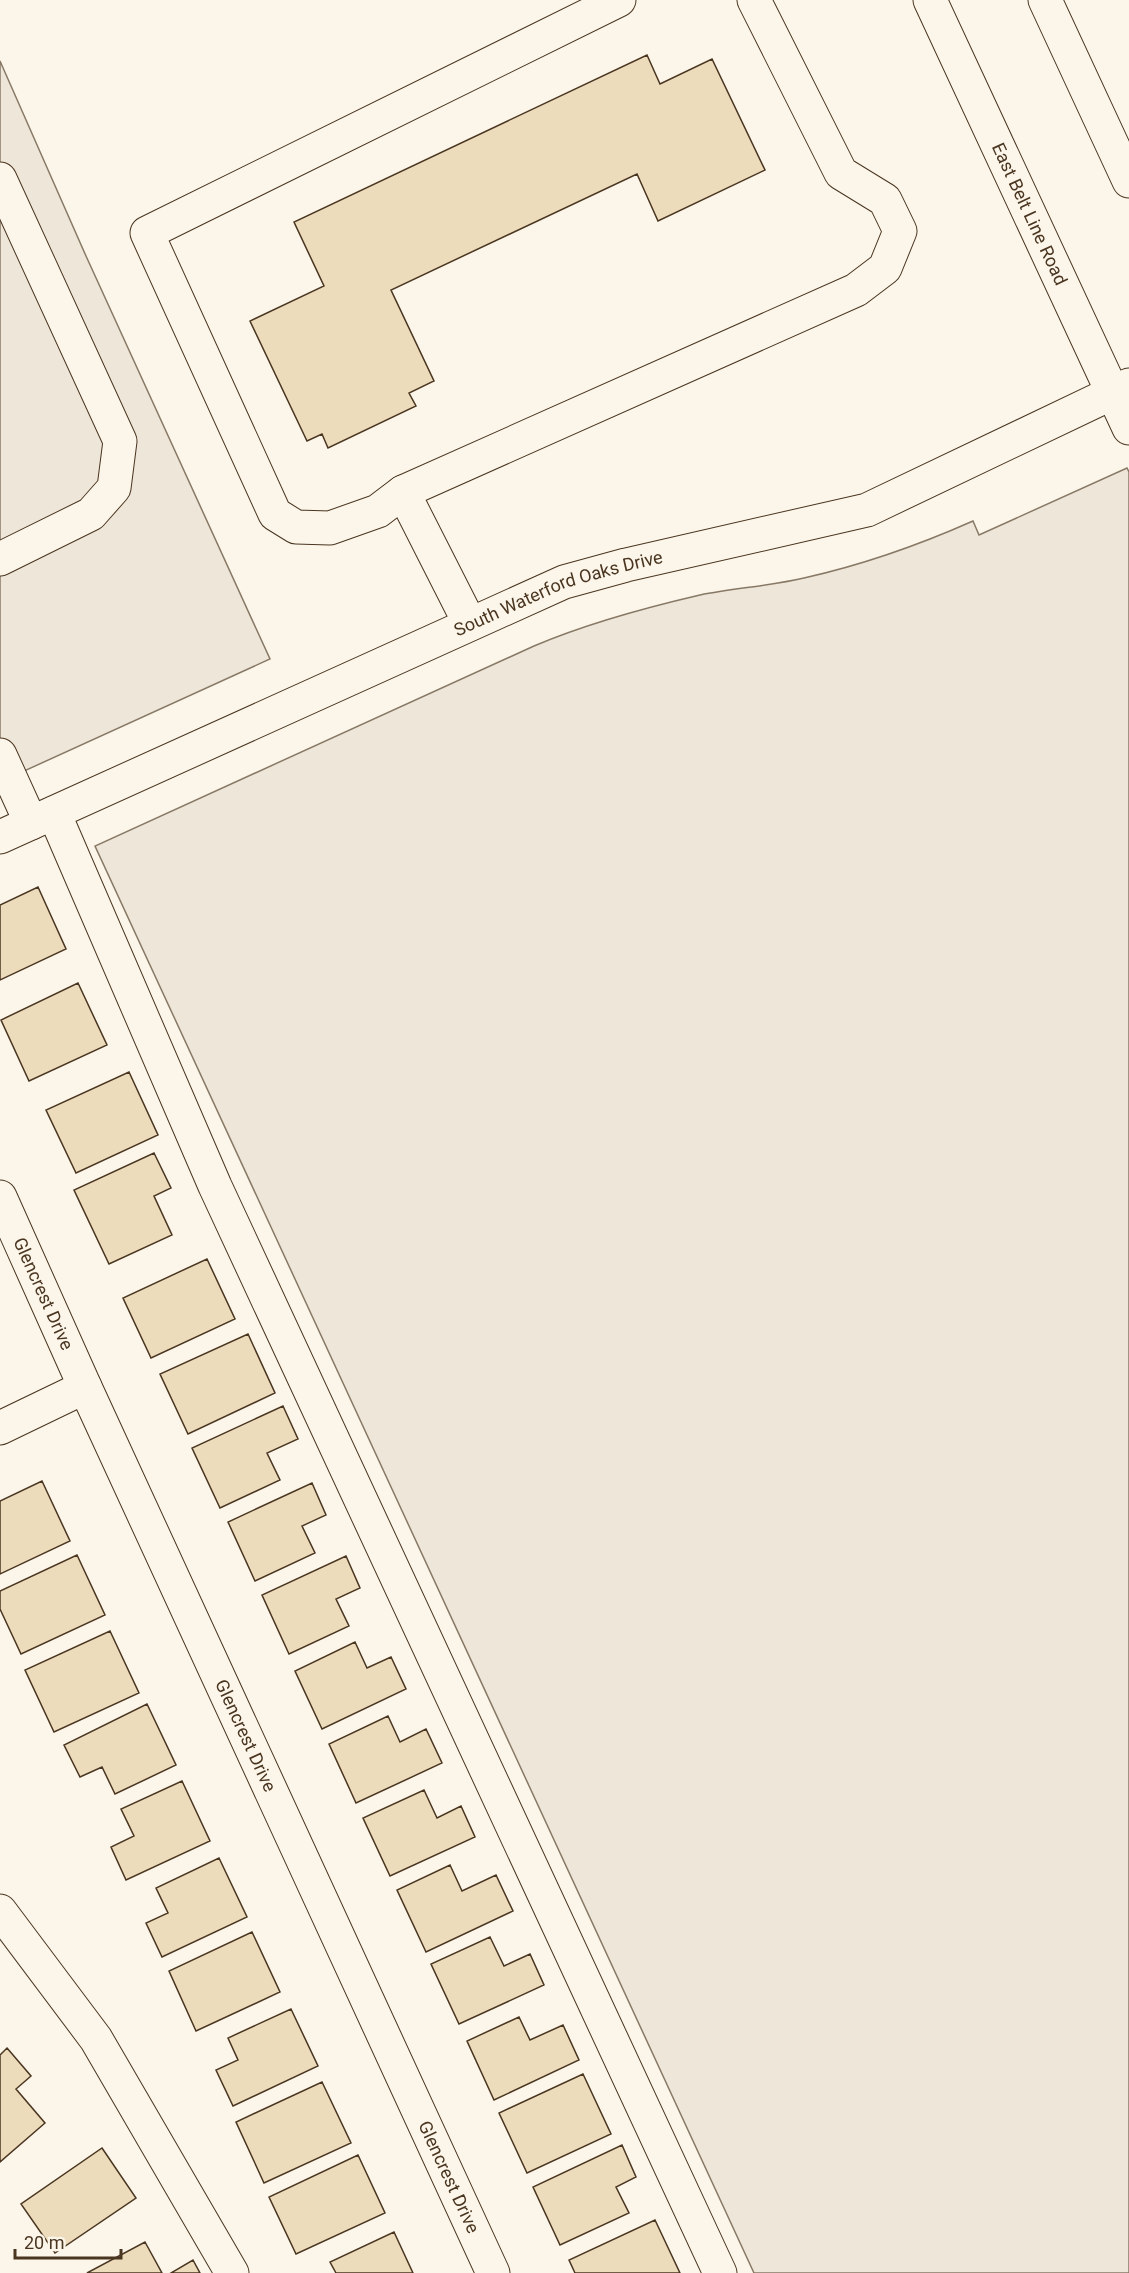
<svg xmlns="http://www.w3.org/2000/svg" width="1129" height="2273" font-family="Roboto,sans-serif">
<style>
.green{fill:#ede6d9;stroke:#887966;stroke-width:1.5}
.building{fill:#ecdcbc;stroke:#4a3520;stroke-width:1.5}
.lines{fill:none;stroke-linecap:round;stroke-linejoin:round}
.minor-casing{stroke:#4a3520;stroke-width:35}
.major-casing{stroke:#4a3520;stroke-width:35}
.minor{stroke:#fbf6e9;stroke-width:33}
.major{stroke:#fbf6e9;stroke-width:33}
.labels{text-anchor:middle;stroke-width:4.5;stroke-linejoin:round;paint-order:stroke}
.street-label{font-size:18px;fill:#4a3520;stroke:#fbf6e9}
</style>
<rect width="100%" height="100%" fill="#fbf6e9"/>
<!-- green -->
<path class="green" d="M0,61L86,256L270,659L0,782Z
M1127,468L1129,472V2273H754L95,846L534,646C588,623 644,608 700,595C735,588 770,586 804,578C862,565 919,545 973,521L979,535Z"/>
<!-- building -->
<path class="building" d="M647,55L660,84L712,59L765,170L658,221L637,174L391,290L434,381L409,393L416,406L328,448L322,434L307,441L250,321L324,286L294,222Z
M38,887L66,949L0,980V905Z
M78,983L107,1045L29,1081L1,1020Z
M129,1072L158,1135L76,1173L46,1110Z
M154,1153L171,1188L154,1196L172,1235L109,1264L74,1190Z
M207,1259L235,1319L151,1358L123,1298Z
M248,1334L275,1393L188,1434L160,1374Z
M283,1406L298,1439L267,1453L280,1480L220,1508L192,1448Z
M42,1481L70,1541L0,1574V1501Z
M312,1483L326,1515L302,1526L315,1553L255,1581L228,1522Z
M77,1555L105,1615L21,1654L0,1609V1591Z
M346,1556L360,1588L336,1599L349,1626L289,1654L262,1595Z
M110,1631L139,1693L54,1732L25,1670Z
M355,1642L367,1668L391,1657L406,1689L322,1729L295,1671Z
M147,1704L176,1765L115,1794L102,1767L80,1777L64,1745Z
M388,1716L400,1742L426,1729L442,1763L356,1803L329,1744Z
M182,1781L210,1841L126,1880L111,1847L134,1836L121,1809Z
M424,1790L437,1818L461,1806L475,1837L390,1876L363,1818Z
M219,1858L247,1917L162,1957L146,1923L168,1913L156,1888Z
M450,1865L462,1891L496,1875L513,1911L426,1952L397,1890Z
M252,1932L280,1992L196,2031L169,1971Z
M490,1937L504,1966L530,1954L544,1985L459,2024L431,1964Z
M291,2009L318,2066L233,2106L216,2070L238,2060L228,2038Z
M519,2017L530,2040L563,2025L579,2060L494,2100L467,2041Z
M7,2048L31,2076L16,2089L45,2123L0,2162V2055Z
M583,2074L611,2134L527,2173L499,2113Z
M322,2082L351,2143L264,2183L236,2122Z
M622,2145L636,2177L616,2187L629,2213L560,2245L533,2187Z
M102,2148L136,2198L55,2253L21,2204Z
M358,2155L385,2213L296,2254L269,2197Z
M655,2220L680,2273H575L569,2260Z
M394,2232L413,2273H336L330,2262Z
M145,2242L162,2273H87Z
M193,2260L200,2273H171Z"/>
<g class="lines">
<!-- minor casing -->
<g class="minor-casing">
<g id="minor">
<path d="M0,179L120,441L114,488L91,514L0,559"/>
<path d="M403,492L856,290L885,268L900,231L885,200L841,173L754,0"/>
<path d="M470,624L403,492L378,511L330,528L296,527L275,514L147,233L619,0"/>
<path d="M0,755L31,823"/>
<path d="M54,813L215,1186L720,2273"/>
<path id="s1" d="M0,837L564,582L626,565L867,510L1129,385"/>
<path id="s2" d="M0,1197L85,1387L493,2273"/>
<path d="M0,1428L85,1387"/>
<path d="M0,1911L96,2039L232,2273"/>
</g>
</g>
<!-- major casing -->
<g class="major-casing">
<g id="major">
<path id="s3" d="M930,0L1129,428"/>
<path d="M1045,0L1129,181"/>
</g>
</g>
<!-- minor -->
<use href="#minor" class="minor"/>
<!-- major -->
<use href="#major" class="major"/>
</g>
<g class="labels">
<!-- street labels -->
<g class="street-label">
<text dy="6" stroke="none"><textPath href="#s3" startOffset="236">East Belt Line Road</textPath></text>
<text dy="6" stroke="none"><textPath href="#s1" startOffset="610">South Waterford Oaks Drive</textPath></text>
<text dy="6" stroke="none"><textPath href="#s2" startOffset="106">Glencrest Drive</textPath></text>
<text dy="6" stroke="none"><textPath href="#s2" startOffset="592">Glencrest Drive</textPath></text>
<text dy="6" stroke="none"><textPath href="#s2" startOffset="1078">Glencrest Drive</textPath></text>
</g>
</g>
<!-- scale -->
<path d="M15 2249v9h106v-9" fill="none" stroke="#4a3520" stroke-width="3"/>
<text x="24" y="2249" font-size="18" fill="#4a3520" stroke="#fbf6e9" stroke-width="4.5" paint-order="stroke">20 m</text>
</svg>
